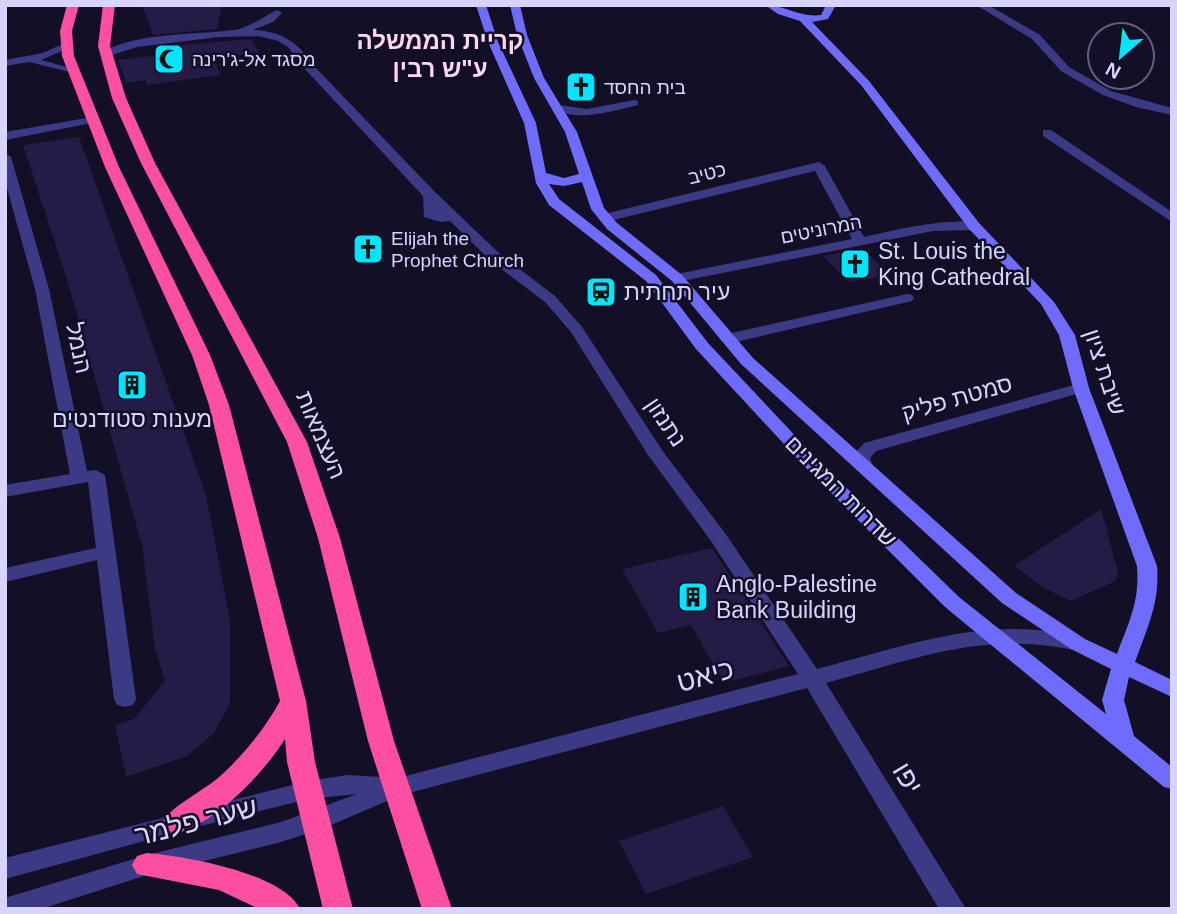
<svg xmlns="http://www.w3.org/2000/svg" width="1177" height="914" font-family="Arial,Heebo,sans-serif">
<style>
.building{fill:#241b47}
.lines{fill:none;stroke-linecap:round;stroke-linejoin:round}
.street{fill:#3d3a85;fill-rule:evenodd}
.secondary{fill:#6f6bff;fill-rule:evenodd}
.highway{fill:#ff4fa3;fill-rule:evenodd}
.labels{text-anchor:middle;stroke-width:5;stroke-linejoin:round;paint-order:stroke}
.far-poi-label{font-size:19px;fill:#d9d4ff;stroke:#130f26;text-anchor:start}
.far-street-label{font-size:19px;fill:#d9d4ff;stroke:#130f26}
.poi-label{font-size:23px;fill:#d9d4ff;stroke:#130f26;text-anchor:start}
.street-label{font-size:23px;fill:#d9d4ff;stroke:#130f26}
.far-district-label{font-size:24px;font-weight:bold;fill:#ffd6f0;stroke:#130f26}
.near-street-label{font-size:28px;fill:#d9d4ff;stroke:#130f26}
</style>
<rect width="100%" height="100%" fill="#130f26"/>
<!-- building -->
<path class="building" d="M142,5H222L217,29L153,35Z
M251,39L259,52L213,59L221,75L147,85L145,80L126,83L118,60L160,55L158,47Z
M79,137L206,495L230,620V703L214,733L187,756L126,777L115,725L134,719L165,681L155,649L142,545L66,276L23,145Z
M862,248L890,276L848,282L823,256Z
M1101,509L1118,572L1115,581L1071,601L1046,589L1014,566Z
M712,548L789,666L724,683L691,625L658,633L622,569Z
M723,806L753,857L646,894L619,841Z"/>
<g class="lines">
<!-- street -->
<path class="street" d="M976,5H988L1040,35L1069,67L1111,91L1172,108V115L1136,107L1103,95L1061,71L1032,39Z
M277,10L282,13L273,22L253,30C281,31 298,42 313,65L435,192L501,255L555,296L582,327L664,453L725,533L817,669C906,646 994,612 1085,639L1088,644L1085,649L1078,651C983,630 916,659 826,683L966,909H939L807,688L401,795L324,828L281,842L147,875L41,909H5V898L147,855L281,822L357,794L308,799L177,832L5,879V858L308,781L348,775L398,778L798,674L711,541L648,455L571,332L545,302L491,261L450,221L441,222L424,217L423,196L305,69L288,47L278,41L259,36L219,37L137,47L106,57L101,54C130,32 198,35 234,30C249,28 264,16 277,10Z
M67,42L72,45L71,47L41,60L78,70V74L29,62L5,66V60L43,53Z
M634,100L638,101V105C613,111 575,123 552,108L558,105L587,109Z
M93,117L99,120L97,122L5,140V132Z
M1043,130H1051L1172,212V222L1043,136Z
M5,153L11,157L49,289L87,471L96,470L105,475L136,699L133,705L125,707L117,705L114,699L97,560L5,582V568L96,548L88,482L5,497V485L70,474L35,289L5,181Z
M819,162L825,166L864,237C886,232 965,213 981,226L974,230L933,231L677,282L670,278L672,275L852,239L815,171L605,222L598,218L600,215Z
M907,294L912,295L914,298L912,301L727,344L719,339L727,334Z
M1081,383L1087,385L1089,388L1087,391L876,451L870,458L873,466L870,470H858L852,457L864,443Z"/>
<!-- secondary -->
<path class="secondary" d="M476,5H486L498,42L536,123L546,173L564,178L579,174L565,132L534,78L517,35L510,5H520L527,35L544,78L577,132L604,208L617,223L682,275L753,358L1016,593L1085,639L1117,654C1129,622 1140,601 1137,566L1073,388L1059,335L1041,304L969,229L861,85L800,21L778,14L765,5C785,5 800,18 821,15L826,5H836L828,19L812,22L869,81L979,223L1054,302L1075,335L1089,388L1157,566C1160,603 1147,628 1135,662L1172,680V697L1129,677L1124,700L1134,736L1172,767V789L1164,787L945,607L808,470L696,349L646,281L549,205L536,183L524,123L488,42ZM582,182L591,209L607,229L672,281L741,364L1002,603L1071,649L1111,669L1102,700L1106,714L959,597L820,462L708,343L656,275L559,199L549,184L564,186Z"/>
<!-- highway -->
<path class="highway" d="M67,5H79L72,31L74,56L119,167L210,355L229,405L306,701L315,762L353,909H323L287,762L285,739C261,776 220,819 177,834L167,830L163,822C171,806 203,791 218,778C243,756 264,730 280,701L209,405L192,355L105,167L62,56L60,31Z
M103,5H115L110,46L126,98L155,163L307,442L340,538L394,741L452,909H422L368,741L318,538L287,442L141,163L112,98L98,46Z
M147,853C184,856 283,873 300,909H259L219,890L137,874L132,865L137,856Z"/>
</g>
<!-- icons -->
<defs>
<g id="mosque-square" transform="scale(1.575)"><rect x="-9" y="-9" width="18" height="18" rx="4" fill="#00e5ff" stroke="#130f26"/><path d="M3.5-4.9A6 6 0 1 0 3.5 4.9A5 5 0 1 1 3.5-4.9Z" fill="#111"/></g>
<g id="church-square" transform="scale(1.575)"><rect x="-9" y="-9" width="18" height="18" rx="4" fill="#00e5ff" stroke="#130f26"/><path d="M-1.2-6h2.4v3.5h3.3v2.4h-3.3V6h-2.4V-.1h-3.3v-2.4h3.3Z" fill="#111"/></g>
<g id="station-square" transform="scale(1.575)"><rect x="-9" y="-9" width="18" height="18" rx="4" fill="#00e5ff" stroke="#130f26"/><path d="M-3-6H3Q5-6 5-4V2Q5 4 3 4L4.5 6H3L1.5 4h-3L-3 6H-4.5L-3 4Q-5 4-5 2V-4Q-5-6-3-6ZM-3.5-4v3h7v-3ZM-3.5 1v1.5H-2V1ZM2 1v1.5H3.5V1Z" fill="#111"/></g>
<g id="building-square" transform="scale(1.575)"><rect x="-9" y="-9" width="18" height="18" rx="4" fill="#00e5ff" stroke="#130f26"/><path d="M-4-6H4V6H1V3H-1V6H-4ZM-2.5-4.3h1.7v1.8h-1.7ZM.8-4.3h1.7v1.8H.8ZM-2.5-1h1.7V.8h-1.7ZM.8-1h1.7V.8H.8Z" fill="#111"/></g>
</defs>
<g fill-rule="evenodd">
<use href="#mosque-square" x="169" y="59"/>
<use href="#church-square" x="581" y="87"/>
<use href="#church-square" x="368" y="249"/>
<use href="#church-square" x="855" y="264"/>
<use href="#station-square" x="601" y="292"/>
<use href="#building-square" x="132" y="385"/>
<use href="#building-square" x="693" y="597"/>
</g>
<g class="labels">
<!-- far-poi labels -->
<g class="far-poi-label">
<text x="192" y="66">מסגד אל-ג'רינה</text>
<text x="604" y="94">בית החסד</text>
<text x="391" y="245">Elijah the<tspan x="391" dy="22">Prophet Church</tspan></text>
</g>
<!-- far-street labels -->
<g class="far-street-label">
<text transform="translate(707 173) rotate(-14)" y="7">כטיב</text>
<text transform="translate(821 229) rotate(-11)" y="7">המרוניטים</text>
</g>
<!-- poi labels -->
<g class="poi-label">
<text x="878" y="259">St. Louis the<tspan x="878" dy="26">King Cathedral</tspan></text>
<text x="624" y="300">עיר תחתית</text>
<text x="132" y="427" text-anchor="middle">מענות סטודנטים</text>
<text x="716" y="592">Anglo-Palestine<tspan x="716" dy="26">Bank Building</tspan></text>
</g>
<!-- street labels -->
<g class="street-label">
<text transform="translate(79 348) rotate(78)" y="8">הנמל</text>
<text transform="translate(1105 372) rotate(72)" y="8">שיבת ציון</text>
<text transform="translate(957 398) rotate(-16)" y="8">סמטת פליק</text>
<text transform="translate(666 422) rotate(56)" y="8">נתנזון</text>
<text transform="translate(321 435) rotate(67)" y="8">העצמאות</text>
<text transform="translate(841 491) rotate(45)" y="8">שדרות המגינים</text>
</g>
<!-- far-district labels -->
<g class="far-district-label">
<text x="440" y="49">קריית הממשלה<tspan x="440" dy="28">ע"ש רבין</tspan></text>
</g>
<!-- near-street labels -->
<g class="near-street-label">
<text transform="translate(705 675) rotate(-15)" y="10">כיאט</text>
<text transform="translate(908 778) rotate(59)" y="10">יפו</text>
<text transform="translate(196 821) rotate(-14)" y="10">שער פלמר</text>
</g>
</g>
<!-- border -->
<rect width="1177" height="914" fill="none" stroke="#d9d4ff" stroke-width="14"/>
<!-- north arrow -->
<g transform="translate(1121 56) rotate(208)"><circle r="33" fill="#130f26" stroke="#625e7d" stroke-width="2"/>
<path d="M0-5L12 26L0 18L-12 26Z" fill="#00e5ff"/>
<text y="-10" font-size="19" font-weight="bold" text-anchor="middle" fill="#d9d4ff">N</text>
</g>
</svg>
